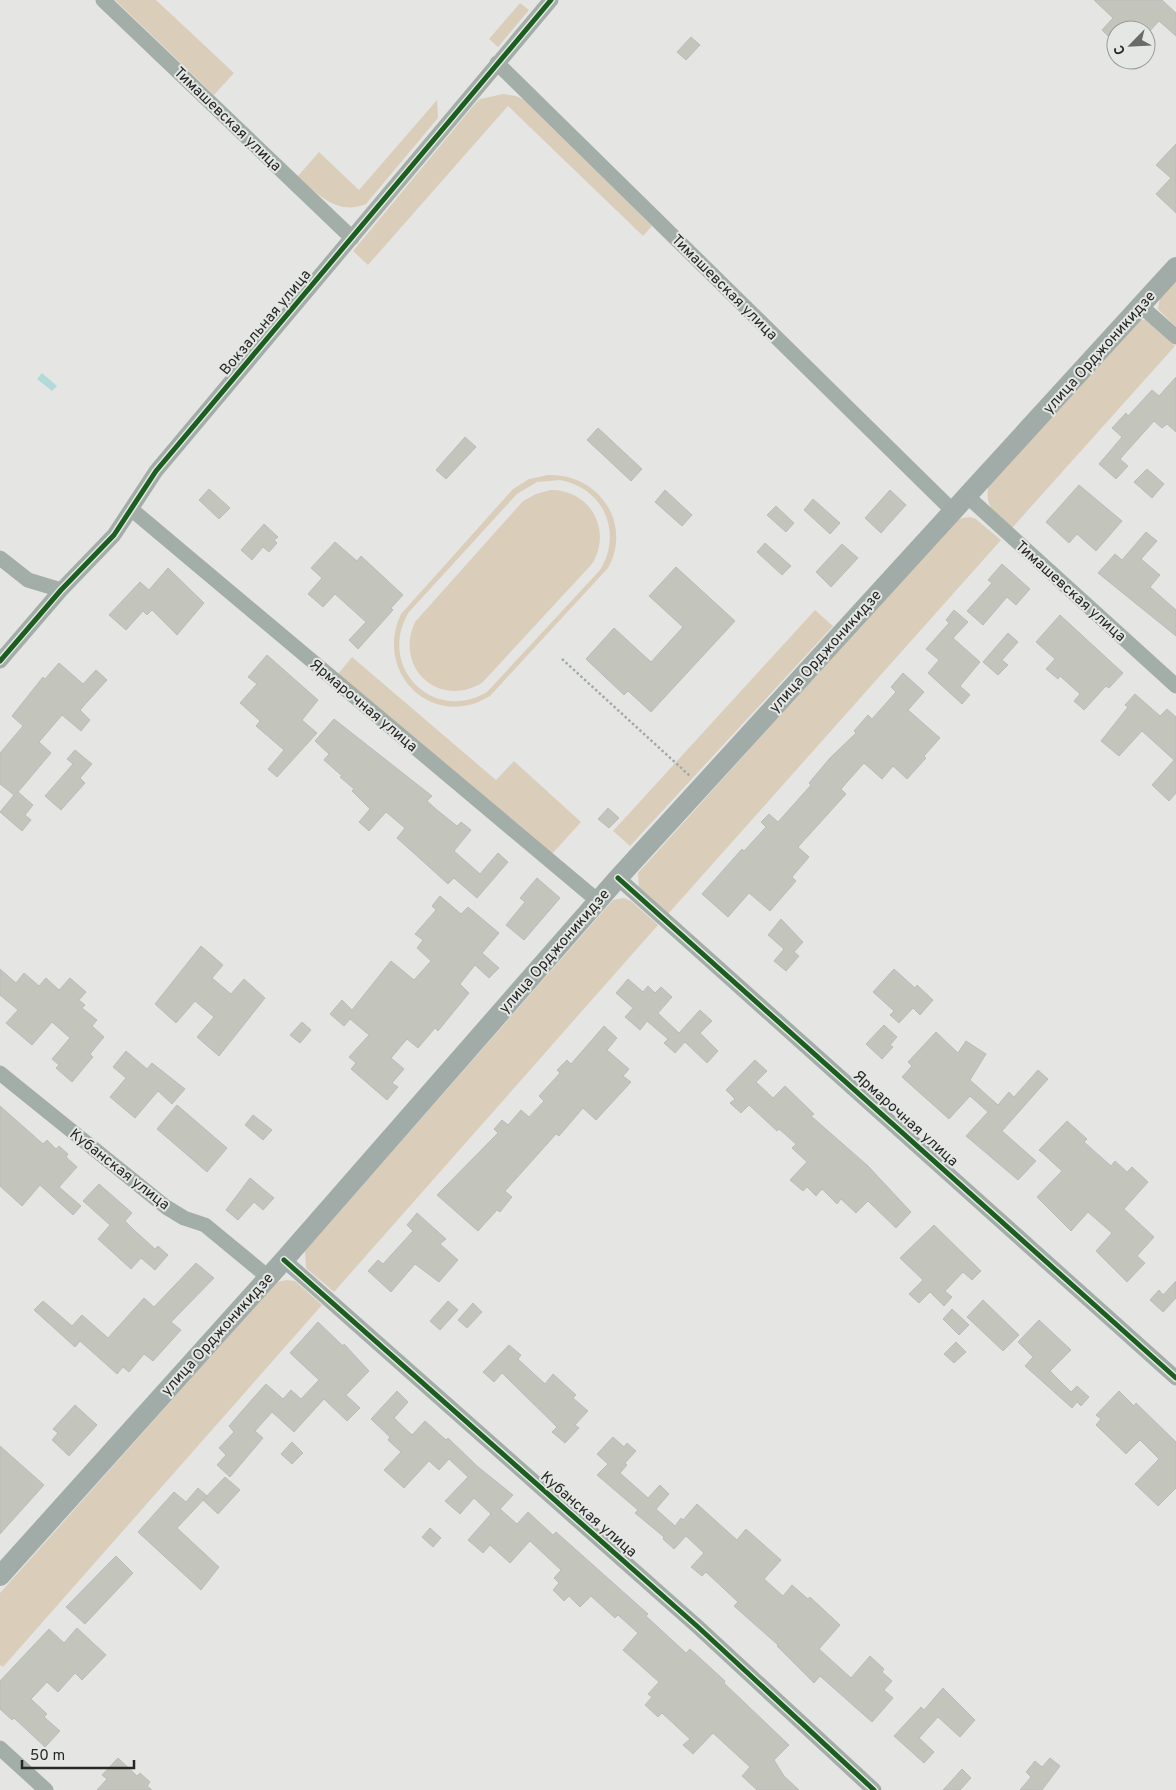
<svg xmlns="http://www.w3.org/2000/svg" width="1176" height="1790" font-family="Overpass,sans-serif">
<style>
.green{fill:#dacebb;fill-rule:evenodd}
.water{fill:#b3dada}
.building{fill:#c3c4bb;stroke:#bbbcba}
.lines{fill:none;stroke-linecap:round;stroke-linejoin:round}
.path{stroke:#a2aaa6;stroke-width:2.5;stroke-dasharray:2.5 2.5;stroke-linecap:butt}
.minor{stroke:#a4aea8;stroke-width:15}
.secondary{stroke:#a1aca8;stroke-width:20}
.cycleway-casing{stroke:#e4e7e3;stroke-width:8}
.cycleway{stroke:#1b5e20;stroke-width:5}
.labels{text-anchor:middle;stroke-width:4;stroke-linejoin:round;paint-order:stroke}
.street-label{font-size:15px;fill:#272827;stroke:#e4e7e3}
</style>
<rect width="100%" height="100%" fill="#e5e6e4"/>
<!-- green -->
<path class="green" d="M115,0H156L234,73L214,95Z
M520,3L529,10L498,47L489,39Z
M503,94L516,96L525,100L652,226L643,236L508,106L368,265L353,251L474,105L480,99Z
M437,100L438,118L366,204C337,216 317,194 298,176L319,152L359,190Z
M1176,281V327L1158,309L1160,298Z
M1140,320H1147L1175,346L1012,528C996,513 983,508 989,484Z
M548,475C598,473 633,523 608,568L490,696C434,731 373,674 401,614L513,489L529,479ZM560,480C604,488 623,533 600,570L487,692C433,724 376,666 409,612L517,494L537,482Z
M550,490C590,489 613,530 592,564L482,683C438,709 394,667 415,622L523,501L536,494Z
M970,517L976,519L1001,540L668,914L639,887L638,873L954,522L962,518Z
M815,610L833,626L630,846L613,831Z
M352,657L496,780L514,761L581,822L552,854L338,674Z
M624,898L631,901L658,925L334,1292L306,1268L305,1251L613,900Z
M287,1280L295,1281L322,1305L3,1667L0,1665V1593L277,1282Z"/>
<!-- water -->
<path class="water" d="M42,373L57,386L52,391L37,379Z"/>
<!-- building -->
<path class="building" d="M1094,0H1162L1176,13V36L1159,21L1147,34L1146,30H1116V44L1102,30L1113,18Z
M691,37L700,45L686,60L677,52Z
M1176,144V213L1156,194L1171,178L1156,165Z
M1176,377V432L1167,424L1162,428L1154,421L1120,459L1128,466L1116,479L1099,464L1122,437L1112,428L1126,413L1128,416L1152,390L1159,396Z
M598,428L642,469L631,481L587,440Z
M465,437L476,447L446,479L436,470Z
M1147,469L1164,484L1152,498L1134,482Z
M1079,485L1122,521L1096,551L1077,534L1069,543L1046,522Z
M209,489L230,508L219,519L199,500Z
M665,490L692,515L682,526L655,502Z
M890,490L906,505L881,533L865,518Z
M813,499L840,523L830,534L804,510Z
M776,506L794,523L786,532L767,515Z
M264,524L278,537L274,540L277,543L269,552L263,547L252,560L241,550Z
M1146,532L1157,541L1141,559L1160,575L1150,587L1176,610V636L1098,573L1115,554L1122,560Z
M335,542L357,561L361,556L403,595L391,608L393,610L358,649L349,640L366,622L335,594L323,607L308,594L322,578L311,568Z
M765,543L791,566L782,575L757,552Z
M842,544L858,558L831,587L816,572Z
M1002,564L1030,589L1016,605L1007,597L983,625L967,611L992,583L988,580Z
M676,567L735,621L651,712L628,691L624,695L586,659L614,628L651,662L683,627L649,596Z
M168,568L204,603L177,635L152,610L147,615L143,611L126,630L109,615L140,582L149,590Z
M954,610L968,622L953,638L980,662L960,686L970,695L962,704L928,673L939,660L926,649L949,623L946,620Z
M1060,615L1123,673L1109,688L1106,686L1084,710L1074,701L1080,694L1060,676L1058,679L1046,669L1055,659L1036,642Z
M1008,633L1018,642L1002,660L1008,665L998,675L983,662Z
M267,655L318,700L302,720L317,733L277,777L268,769L284,750L256,726L260,721L240,703L257,684L248,677Z
M59,663L83,684L96,670L107,680L80,710L90,720L81,731L62,715L39,742L51,753L18,792L33,805L25,815L31,820L22,831L0,812L14,795L0,784V753L23,726L12,716L43,677L45,679Z
M903,673L924,692L908,710L940,738L924,756L926,758L907,779L893,766L882,779L864,763L841,789L846,794L798,847L809,857L792,877L796,881L770,911L749,893L728,917L702,894L742,849L744,851L766,827L761,822L769,814L778,822L811,785L809,783L830,758L856,733L854,731L868,715L872,719L896,692L891,687Z
M1135,694L1160,716L1167,709L1176,717V793L1169,801L1152,785L1174,760L1142,731L1119,756L1101,741L1128,707L1125,705Z
M334,719L432,796L427,801L437,810L457,826L461,822L471,830L454,851L480,874L498,853L508,862L477,898L454,878L448,884L397,838L405,828L386,812L369,831L359,822L370,809L352,791L354,789L340,777L342,776L324,760L329,754L315,741Z
M75,750L92,764L80,778L85,783L61,810L45,796L73,764L67,759Z
M608,808L619,818L609,828L598,819Z
M537,878L560,898L524,940L506,925L525,902L520,898Z
M440,896L461,914L468,907L499,933L482,953L499,968L489,978L475,965L460,984L469,993L438,1031L435,1028L418,1048L407,1039L391,1058L404,1069L392,1083L398,1087L387,1100L351,1069L356,1063L349,1057L369,1035L350,1019L344,1026L330,1014L342,1000L352,1010L391,961L414,980L431,961L417,948L423,940L415,934L436,910L432,906Z
M781,919L803,942L794,952L799,956L786,971L774,961L784,949L768,935Z
M201,946L223,965L212,978L231,994L244,979L265,998L219,1056L197,1037L214,1017L195,1001L176,1023L155,1004Z
M0,969L16,983L24,973L39,986L46,978L59,990L70,978L86,992L79,1000L85,1005L82,1008L97,1020L92,1026L104,1037L90,1054L93,1057L72,1082L56,1068L59,1065L52,1059L70,1038L52,1022L32,1045L6,1023L18,1010L0,995Z
M894,969L915,988L917,985L933,1000L920,1015L913,1008L899,1023L890,1015L894,1011L873,992Z
M628,979L643,992L648,986L655,993L661,987L672,997L658,1013L679,1033L700,1010L712,1021L700,1033L718,1051L707,1063L685,1042L675,1053L664,1043L668,1039L647,1021L640,1030L625,1017L633,1008L616,993Z
M302,1022L311,1030L300,1043L290,1035Z
M884,1025L897,1037L890,1045L893,1047L882,1059L866,1044Z
M604,1026L617,1038L607,1050L629,1069L623,1076L631,1082L596,1120L583,1108L559,1136L556,1134L505,1191L512,1197L500,1212L497,1210L478,1231L437,1195L498,1133L494,1129L502,1120L508,1125L521,1110L529,1117L544,1101L539,1096L560,1073L557,1070L567,1060L571,1064Z
M936,1032L958,1053L966,1041L986,1054L970,1080L998,1105L1009,1092L1014,1097L1038,1070L1048,1079L1002,1131L1036,1161L1018,1180L966,1136L988,1112L970,1096L949,1119L902,1077L912,1066L908,1062Z
M126,1051L147,1069L152,1063L185,1089L172,1104L158,1091L135,1118L110,1097L126,1078L113,1067Z
M755,1060L767,1071L756,1082L773,1098L785,1086L814,1114L811,1116L868,1166L911,1212L896,1228L868,1201L856,1213L841,1199L837,1204L822,1189L816,1196L807,1187L803,1191L790,1180L807,1162L792,1148L796,1144L779,1129L777,1131L749,1105L741,1113L730,1103L735,1099L726,1090Z
M177,1105L227,1148L207,1172L157,1129Z
M0,1106L43,1144L47,1140L56,1149L59,1146L68,1154L66,1157L77,1167L59,1187L81,1206L73,1215L40,1185L22,1206L0,1186Z
M253,1115L272,1130L263,1140L245,1125Z
M1067,1121L1087,1139L1084,1142L1111,1166L1115,1161L1127,1172L1132,1167L1148,1182L1124,1209L1154,1237L1137,1256L1145,1263L1127,1282L1096,1251L1112,1233L1088,1212L1071,1231L1037,1197L1062,1171L1039,1150Z
M250,1178L274,1198L263,1210L254,1202L238,1220L226,1210Z
M99,1184L132,1213L125,1221L134,1230L155,1249L158,1246L168,1255L155,1270L141,1258L131,1269L98,1239L110,1225L83,1201Z
M417,1213L446,1239L440,1244L458,1260L439,1282L415,1264L391,1292L368,1271L378,1260L383,1264L413,1231L407,1225Z
M934,1225L981,1271L972,1280L963,1272L945,1291L952,1297L944,1306L930,1292L919,1303L909,1294L923,1280L900,1258Z
M196,1263L214,1278L171,1322L181,1330L153,1361L144,1354L129,1372L123,1367L117,1374L80,1341L75,1347L34,1310L43,1301L72,1326L82,1315L108,1338L144,1298L154,1307Z
M1176,1281V1298L1163,1312L1150,1300L1159,1290L1163,1295Z
M983,1300L1019,1335L1003,1351L967,1317Z
M448,1301L458,1310L440,1330L430,1321Z
M473,1303L482,1312L467,1328L458,1320Z
M952,1309L969,1325L959,1335L943,1319Z
M1039,1320L1071,1350L1050,1371L1071,1392L1077,1386L1089,1397L1081,1406L1077,1402L1072,1408L1025,1366L1033,1357L1018,1342Z
M318,1322L343,1346L344,1344L369,1371L346,1395L360,1408L347,1421L324,1399L294,1432L272,1412L255,1431L263,1438L230,1477L217,1465L226,1455L219,1448L234,1432L229,1426L255,1396L266,1384L283,1399L291,1390L301,1399L319,1380L290,1353Z
M956,1342L966,1352L954,1363L944,1354Z
M509,1345L521,1355L518,1359L545,1384L553,1374L576,1395L573,1398L588,1411L575,1425L579,1428L565,1443L552,1432L557,1427L502,1373L494,1382L483,1372Z
M397,1391L408,1402L394,1418L412,1435L425,1421L446,1440L448,1438L477,1466L513,1495L500,1509L517,1524L528,1512L553,1535L556,1532L648,1614L646,1616L686,1653L690,1649L725,1681L724,1683L789,1745L774,1760L784,1776L799,1790H757L742,1776L750,1767L713,1733L693,1754L683,1745L690,1739L662,1713L658,1717L645,1705L652,1697L648,1694L659,1682L623,1650L638,1633L618,1615L615,1618L591,1596L580,1607L569,1596L564,1601L553,1590L559,1583L554,1578L561,1570L530,1541L510,1563L490,1545L483,1553L468,1540L491,1514L474,1498L460,1514L445,1501L468,1477L449,1459L439,1470L429,1461L404,1488L384,1470L401,1452L388,1440L390,1437L371,1419Z
M1119,1391L1134,1406L1136,1403L1176,1442V1488L1158,1506L1135,1484L1159,1459L1140,1440L1126,1454L1096,1425L1101,1419L1096,1415Z
M75,1405L97,1425L69,1456L52,1440L58,1433L53,1429Z
M613,1437L624,1447L627,1443L636,1451L625,1463L627,1465L620,1473L648,1498L660,1485L669,1494L656,1509L675,1526L681,1518L683,1520L697,1504L737,1540L746,1529L781,1560L764,1579L783,1596L792,1585L808,1599L810,1597L840,1625L819,1649L851,1678L870,1656L884,1669L882,1672L892,1681L884,1690L893,1698L872,1722L820,1676L814,1683L777,1646L778,1645L734,1606L738,1602L706,1572L702,1576L691,1567L704,1553L686,1536L674,1549L663,1539L664,1537L635,1513L638,1510L597,1475L608,1464L597,1454Z
M292,1442L303,1453L292,1464L281,1454Z
M0,1446L44,1485L0,1534Z
M225,1477L240,1490L218,1514L203,1500Z
M198,1488L207,1496L177,1528L219,1567L201,1590L138,1532L174,1492L186,1502Z
M430,1528L441,1538L433,1547L422,1537Z
M116,1556L133,1573L85,1624L66,1607Z
M77,1628L106,1655L82,1680L75,1673L58,1692L47,1682L31,1699L47,1714L44,1717L60,1731L45,1747L14,1718L12,1720L0,1709V1681L49,1629L64,1643Z
M943,1688L975,1720L960,1737L938,1717L919,1738L934,1752L924,1763L894,1736L921,1707L924,1710Z
M118,1758L137,1776L140,1773L150,1782L147,1786L152,1790H97L107,1779L102,1775Z
M1050,1758L1060,1766L1042,1790H1020L1031,1777L1026,1772L1035,1761L1042,1767Z
M962,1769L971,1778L960,1790H943Z"/>
<g class="lines">
<!-- path -->
<path class="path" d="M562,659L690,776"/>
<!-- minor -->
<path class="minor" d="M103,0L352,238
M497,63L953,511
M1141,306L1176,337
M967,496L1176,686
M131,509L598,901
M0,558L28,580L61,590
M0,661L61,590L114,535L156,471L551,0
M618,878L1176,1378
M0,1073L166,1207L184,1218L205,1225L268,1277
M284,1260L698,1627L874,1790
M0,1748L46,1790"/>
<!-- secondary -->
<path class="secondary" d="M0,1576L284,1260L618,878L1176,267"/>
<!-- cycleway casing -->
<g class="cycleway-casing">
<path id="cycleway" d="M0,661L61,590L114,535L156,471L551,0
M618,878L1176,1378
M284,1260L698,1627L874,1790"/>
</g>
<!-- cycleway -->
<use href="#cycleway" class="cycleway"/>
</g>
<g class="labels">
<!-- street labels -->
<g class="street-label">
<text transform="translate(228 119) rotate(44)" y="5">Тимашевская улица</text>
<text transform="translate(725 287) rotate(45)" y="5">Тимашевская улица</text>
<text transform="translate(265 322) rotate(-50)" y="5">Вокзальная улица</text>
<text transform="translate(1099 352) rotate(-48)" y="5">улица Орджоникидзе</text>
<text transform="translate(1071 591) rotate(42)" y="5">Тимашевская улица</text>
<text transform="translate(825 651) rotate(-48)" y="5">улица Орджоникидзе</text>
<text transform="translate(364 705) rotate(40)" y="5">Ярмарочная улица</text>
<text transform="translate(554 951) rotate(-49)" y="5">улица Орджоникидзе</text>
<text transform="translate(906 1118) rotate(42)" y="5">Ярмарочная улица</text>
<text transform="translate(120 1169) rotate(38)" y="5">Кубанская улица</text>
<text transform="translate(217 1334) rotate(-48)" y="5">улица Орджоникидзе</text>
<text transform="translate(589 1514) rotate(41)" y="5">Кубанская улица</text>
</g>
</g>
<!-- north arrow -->
<g transform="translate(1131 45) rotate(246)"><circle r="24" fill="#e4e7e3" stroke="#989b98"/>
<path d="M0-4L9 19L0 12L-9 19Z" fill="#6a6a69"/>
<text y="-8" font-size="14" font-weight="bold" text-anchor="middle" fill="#272827">С</text>
</g>
<!-- scale -->
<path d="M22 1760v8h112v-8" fill="none" stroke="#272827" stroke-width="2.5"/>
<text x="30" y="1760" font-size="15" fill="#272827" stroke="#e4e7e3" stroke-width="4" paint-order="stroke">50 m</text>
</svg>
